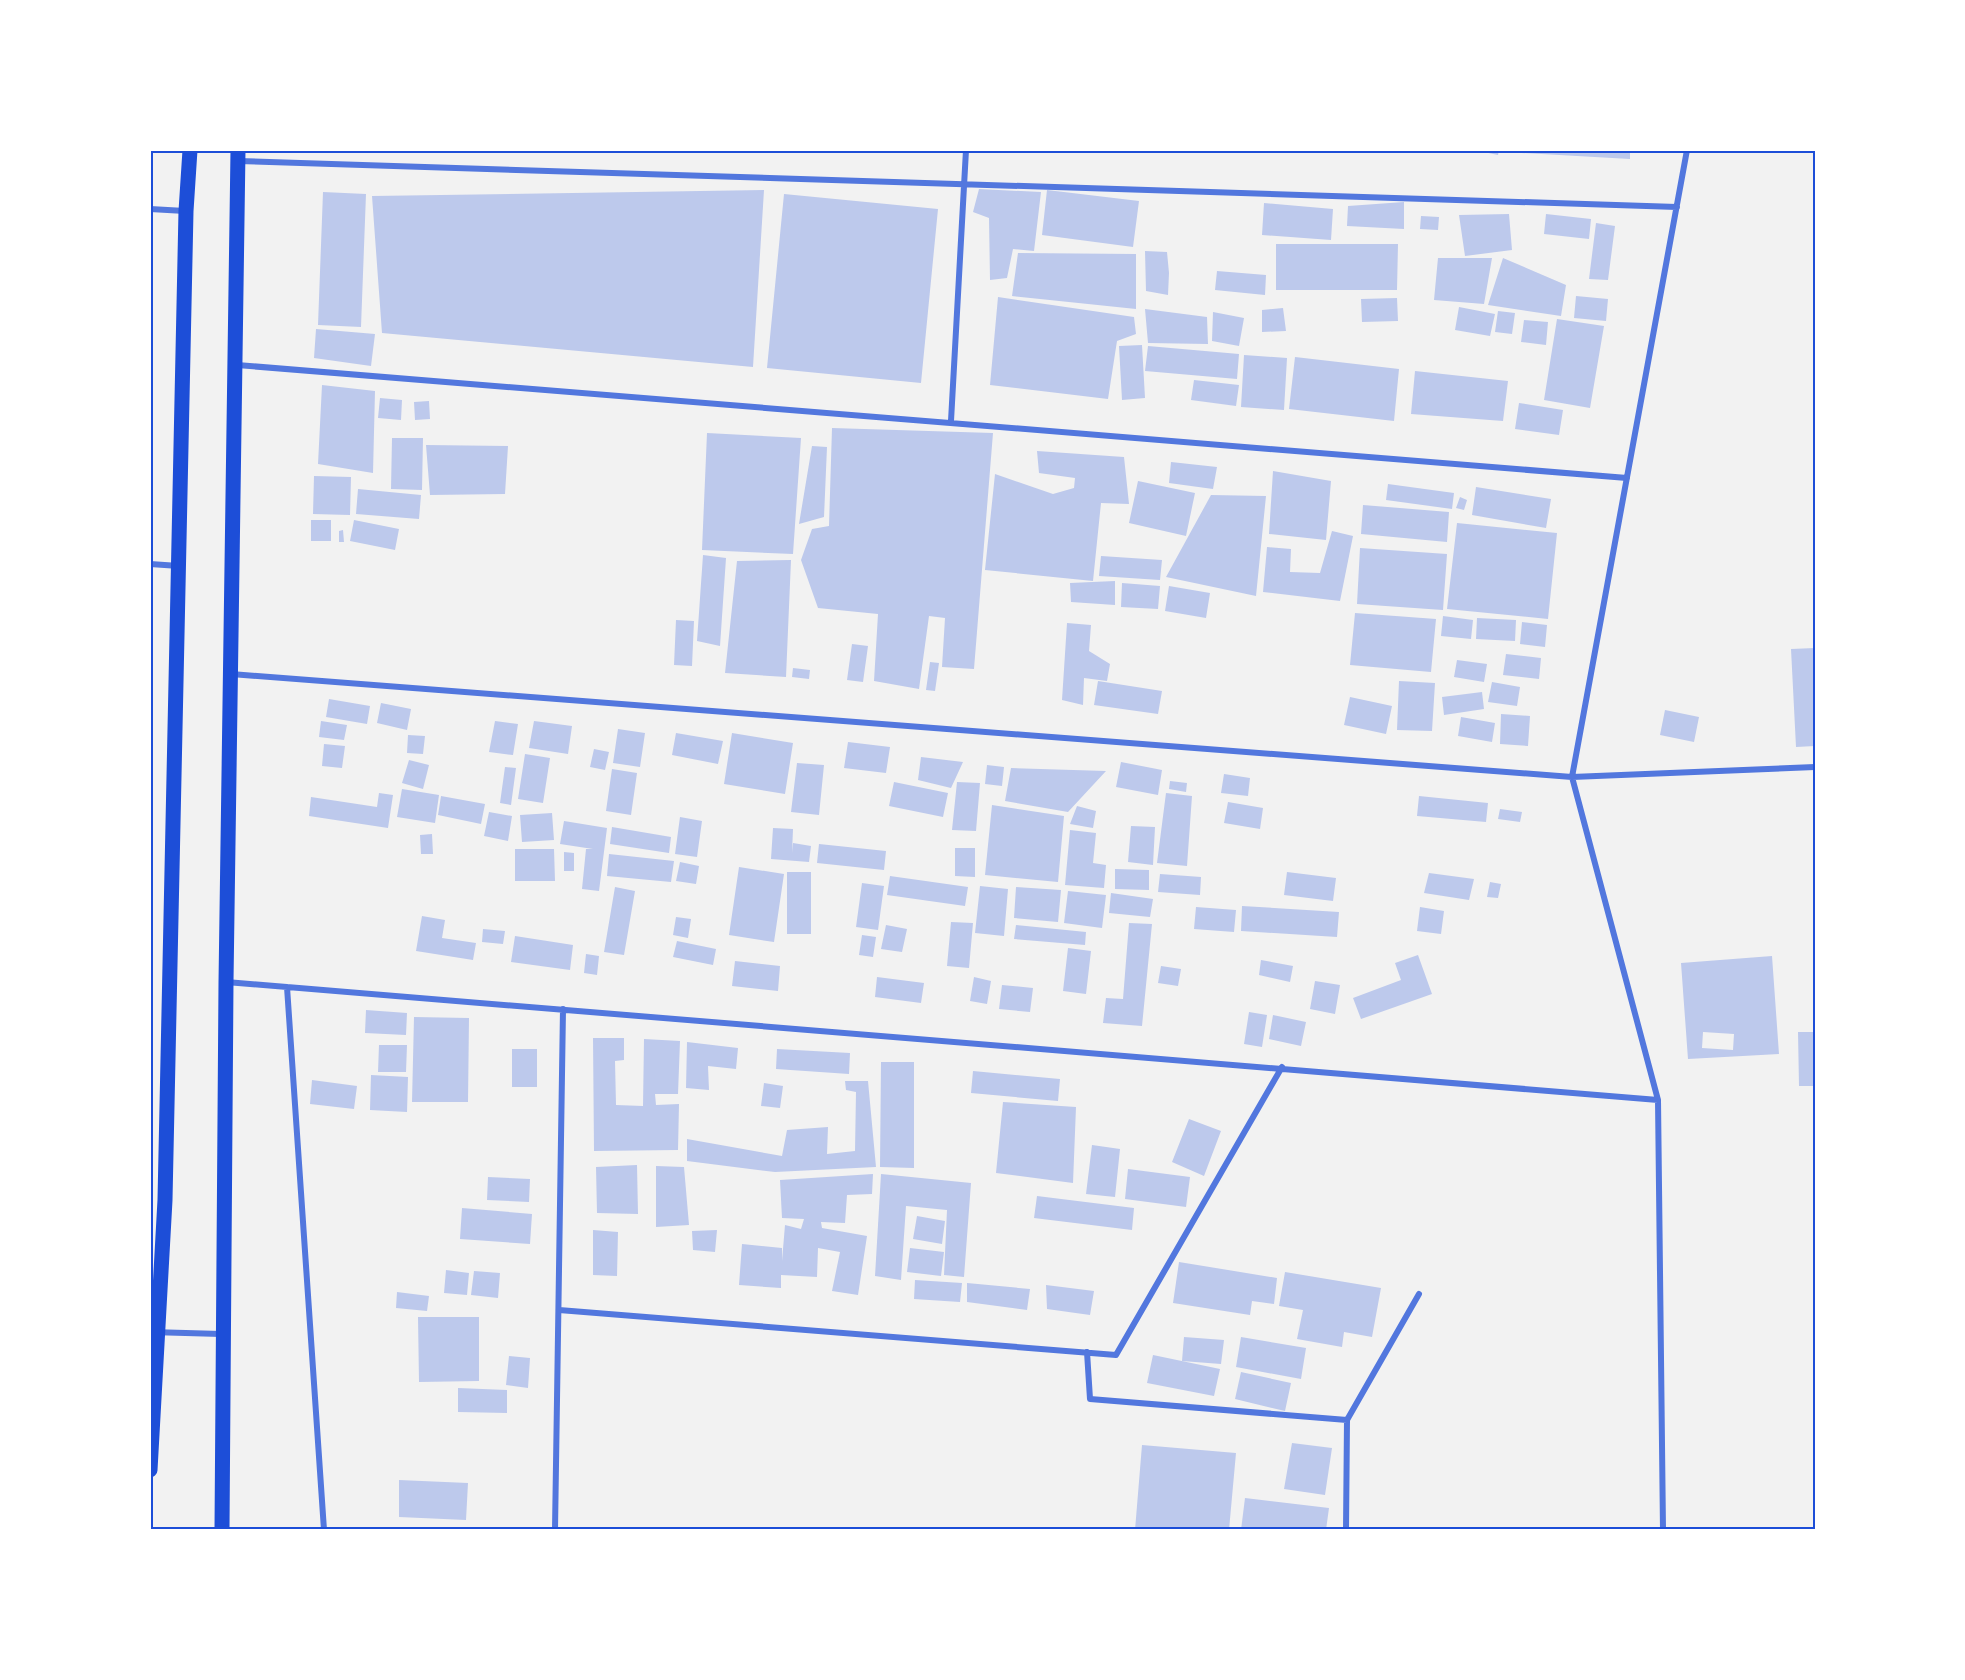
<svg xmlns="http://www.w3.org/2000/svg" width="1965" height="1680" font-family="Signika,sans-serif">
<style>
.building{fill:#bdc9ec;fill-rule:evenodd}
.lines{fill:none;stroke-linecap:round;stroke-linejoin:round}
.minor{stroke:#5277de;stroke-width:6}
.primary{stroke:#1d4ed8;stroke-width:15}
.neatline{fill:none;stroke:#1d4ed8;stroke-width:2}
</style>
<rect width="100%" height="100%" fill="#f2f2f2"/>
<!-- building -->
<path class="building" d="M1474,150H1499L1498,155Z
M1505,150H1630V159L1504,152Z
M979,189L1041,192L1034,251L1013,249L1007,278L990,280L989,218L973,212Z
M764,190L753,367L382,333L372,196Z
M1047,190L1139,201L1133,247L1042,235Z
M323,192L366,194L361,327L318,325Z
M784,194L938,209L921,383L767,368Z
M1404,202V229L1347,226L1348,206Z
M1264,203L1333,209L1331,240L1262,235Z
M1509,214L1512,250L1465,256L1459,215Z
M1546,214L1591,219L1589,239L1544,234Z
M1421,216L1439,217L1438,230L1420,229Z
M1596,223L1615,226L1608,280L1589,279Z
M1276,244H1398L1397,290H1276Z
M1145,251L1167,252L1169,273L1168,295L1146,291Z
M1018,253L1136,254V309L1012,296Z
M1438,258H1492L1484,304L1434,300Z
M1503,258L1566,285L1561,316L1488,305Z
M1217,271L1266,275L1265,295L1215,290Z
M1576,296L1608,299L1606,321L1574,318Z
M998,297L1134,317L1136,334L1117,341L1108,399L990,385Z
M1397,298L1398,321L1362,322L1361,299Z
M1459,307L1495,314L1490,336L1455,330Z
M1283,308L1286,331L1262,332V310Z
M1145,309L1207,317L1208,344L1148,343Z
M1498,311L1515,313L1512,334L1495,332Z
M1213,312L1244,318L1239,346L1212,341Z
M1557,319L1604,326L1590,408L1544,400Z
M1524,320L1548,322L1546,345L1521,342Z
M316,329L375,334L371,366L314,358Z
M1142,345L1145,398L1122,400L1119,346Z
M1148,346L1239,354L1237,379L1145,371Z
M1244,355L1287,358L1284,410L1241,407Z
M1295,357L1399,369L1394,421L1289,409Z
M1415,371L1508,381L1503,421L1411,414Z
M1194,380L1239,385L1236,406L1191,400Z
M322,385L375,391L373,473L318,464Z
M380,398L402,400L401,420L378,418Z
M429,401L430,419L415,420L414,402Z
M1519,403L1563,410L1559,435L1515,429Z
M832,428L993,433L974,669L942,667L945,618L929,616L919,689L874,681L878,614L818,608L801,560L812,529L829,526Z
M707,433L801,438L793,554L702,550Z
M392,438H423L422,490L391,489Z
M426,445L508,446L505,494L430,495Z
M812,446L827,447L824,517L799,524Z
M1037,451L1124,457L1129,504L1101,503L1093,581L985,570L995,474L1053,494L1074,488L1075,478L1039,473Z
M1171,462L1217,467L1213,489L1169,483Z
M1273,471L1331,481L1326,540L1269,534Z
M314,476L351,477L350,515L313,514Z
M1138,481L1195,493L1186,536L1129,523Z
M1388,484L1454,493L1452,509L1386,500Z
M1476,487L1551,499L1546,528L1472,515Z
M358,489L421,495L419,519L356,514Z
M1211,495L1266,496L1256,596L1166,577Z
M1460,497L1467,500L1464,510L1456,508Z
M1363,505L1449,512L1447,542L1361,534Z
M311,520H331V541H311Z
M354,520L399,529L395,550L350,541Z
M1457,523L1557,533L1548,619L1447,609Z
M343,530L344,542H339V531Z
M1332,531L1353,536L1340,601L1263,592L1267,547L1291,549L1290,572L1320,573Z
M1360,548L1447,554L1443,610L1357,604Z
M703,555L726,558L720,646L697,641Z
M1101,556L1162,560L1160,580L1099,576Z
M791,560L786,677L725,673L737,561Z
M1115,581V605L1071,602L1070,583Z
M1122,583L1160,586L1158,609L1121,607Z
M1169,586L1210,593L1206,618L1165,611Z
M1355,613L1436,619L1431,672L1350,665Z
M1443,616L1473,620L1471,639L1441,636Z
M1477,618L1516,620L1515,641L1476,639Z
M676,620L694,621L692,666L674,665Z
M1522,622L1547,625L1545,647L1520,644Z
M1067,623L1091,625L1089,651L1110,664L1107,681L1084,678L1083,705L1062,700Z
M852,644L868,646L863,682L847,680Z
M1815,648V746L1796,747L1791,649Z
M1506,654L1541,658L1539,679L1503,675Z
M1457,660L1487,664L1484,682L1454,677Z
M930,662L939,663L935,691L926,690Z
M793,668L810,670L809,679L792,677Z
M1098,681L1162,691L1158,714L1094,705Z
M1399,681L1435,683L1432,731L1397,730Z
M1492,682L1520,687L1517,706L1488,702Z
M1482,692L1484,709L1444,715L1442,697Z
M1350,697L1392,706L1386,734L1344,725Z
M329,699L370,706L367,724L326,717Z
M381,703L411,709L407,730L377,723Z
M1665,710L1699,717L1694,742L1660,735Z
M1501,714L1530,716L1528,746L1500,744Z
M1461,717L1495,723L1492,742L1458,736Z
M321,721L347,725L344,740L319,737Z
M495,721L518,724L513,755L489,752Z
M534,721L572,726L568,754L529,748Z
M618,729L645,733L640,767L613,763Z
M676,733L723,741L718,764L672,755Z
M732,733L793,743L785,794L724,784Z
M408,735L425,736L423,754L407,753Z
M848,742L890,747L886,773L844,768Z
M324,744L345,746L342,768L322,766Z
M594,749L609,752L605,770L590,767Z
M525,754L550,758L543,803L518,799Z
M921,757L963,762L951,788L918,780Z
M409,760L429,765L423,789L402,783Z
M1121,762L1162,770L1158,795L1116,787Z
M797,763L824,765L819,815L791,812Z
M987,765L1004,767L1002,786L985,784Z
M505,767L516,768L511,805L500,803Z
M1011,768L1106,771L1068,812L1005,801Z
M612,769L637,773L631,815L606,811Z
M1224,774L1250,778L1248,796L1221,793Z
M1170,781L1187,783L1186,792L1169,789Z
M894,782L948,793L943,817L889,806Z
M957,782L980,783L976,831L952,830Z
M402,789L439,795L435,823L397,817Z
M379,793L393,795L388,828L309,816L311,797L377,807Z
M1166,793L1192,796L1187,866L1157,863Z
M441,796L485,804L481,824L438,815Z
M1419,796L1488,803L1486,822L1417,816Z
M1228,802L1263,808L1260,829L1224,823Z
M992,805L1064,816L1058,882L985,875Z
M1077,806L1096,811L1093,828L1070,824Z
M1500,809L1522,812L1520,822L1498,819Z
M489,812L512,816L508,841L484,836Z
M552,813L554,840L522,842L520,815Z
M680,817L702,821L697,857L675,854Z
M564,821L607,828L599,891L582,889L586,849H593L560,844Z
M1131,826L1155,827L1153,865L1128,862Z
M612,827L671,837L669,853L610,844Z
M773,828L793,829L792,853L793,843L811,846L809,862L771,859Z
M1070,830L1096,833L1093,863L1106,865L1104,888L1065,885Z
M432,834L433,854H421L420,835Z
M819,844L886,851L884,870L817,863Z
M955,848H975V877L955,876Z
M515,849H554L555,881H515Z
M564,852L574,853V871H564Z
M609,854L674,861L671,882L607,876Z
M680,862L699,866L696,884L676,881Z
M739,867L784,874L774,942L729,935Z
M1115,869L1149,870V890L1115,889Z
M787,872H811V934H787Z
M1287,872L1336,878L1333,901L1284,895Z
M1429,873L1474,879L1469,900L1424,893Z
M1160,874L1201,877L1200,895L1158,892Z
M890,876L968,887L965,906L887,895Z
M1490,882L1501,884L1498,898L1487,897Z
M862,883L884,886L878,930L856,927Z
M980,886L1008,889L1004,936L975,933Z
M615,887L635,891L624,955L604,952Z
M1016,887L1061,890L1058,922L1014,918Z
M1068,891L1106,895L1102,928L1064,923Z
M1111,893L1153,899L1150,917L1109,913Z
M1242,906L1339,912L1337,937L1241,931Z
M1196,907L1236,910L1234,932L1194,929Z
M1420,907L1444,911L1441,934L1417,931Z
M422,916L445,920L442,938L476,943L473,960L416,951Z
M676,917L691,919L688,938L673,935Z
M951,922L973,923L969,968L947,966Z
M1129,923L1152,924L1142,1026L1103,1023L1106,998L1123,999Z
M886,925L907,929L902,952L881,949Z
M1016,925L1086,932L1085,945L1014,939Z
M483,929L505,931L503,944L482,942Z
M862,935L876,937L873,957L859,955Z
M515,936L573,945L570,970L511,962Z
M677,941L716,949L713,965L673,957Z
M1068,948L1091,951L1086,994L1063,991Z
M586,954L599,956L597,975L584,973Z
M1418,955L1432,994L1361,1019L1353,998L1401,980L1395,963Z
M1772,956L1779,1054L1688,1059L1681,963ZM1703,1032L1734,1034L1733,1050L1702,1048Z
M1261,960L1293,966L1290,982L1259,975Z
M735,961L780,966L778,991L732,986Z
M1161,966L1181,969L1178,986L1158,983Z
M877,977L924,983L921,1003L875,997Z
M974,977L991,981L987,1004L970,1001Z
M1315,981L1340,985L1335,1014L1310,1009Z
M1002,985L1033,988L1030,1012L999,1009Z
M366,1010L407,1013L406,1035L365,1033Z
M1249,1012L1267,1015L1262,1047L1244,1044Z
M1273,1015L1306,1022L1301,1046L1269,1039Z
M414,1017L469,1018L468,1102H412Z
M1798,1032H1815V1086H1799Z
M593,1038H624V1060L615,1061L616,1105L643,1106L644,1039L680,1041L678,1094H655L656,1105L679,1104L678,1150L594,1151Z
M687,1042L738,1048L736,1069L708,1066L709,1090L686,1088Z
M379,1045H407L406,1072H378Z
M512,1049H537V1087H512Z
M777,1049L850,1053L849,1074L776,1069Z
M881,1062H914V1168L880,1167Z
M973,1071L1060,1079L1058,1101L971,1093Z
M371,1075L408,1077L407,1112L370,1110Z
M312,1080L357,1086L354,1109L310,1104Z
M845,1081H868L876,1167L775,1172L687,1161V1139L782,1156L787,1130L828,1127L827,1154L855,1151L856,1092L846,1090Z
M764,1083L783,1086L780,1108L761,1106Z
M1003,1102L1076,1107L1073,1183L996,1173Z
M1189,1119L1221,1131L1204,1176L1172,1162Z
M1092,1145L1120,1149L1115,1197L1086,1194Z
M637,1165L638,1214L597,1213L596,1167Z
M656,1166L684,1167L689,1225L656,1227Z
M1128,1169L1190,1177L1186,1207L1125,1199Z
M873,1174L872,1194L847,1195L845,1223L821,1222L822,1228L867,1236L858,1295L832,1291L840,1252L818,1248L817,1277L781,1275V1288L739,1285L742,1244L782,1248V1261L785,1225L801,1229L804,1219L782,1218L780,1180Z
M881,1174L971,1183L964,1277L944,1275L947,1210L906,1206L901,1280L875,1276Z
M488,1177L530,1179L529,1202L487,1200Z
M1037,1196L1134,1208L1132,1230L1034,1218Z
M462,1208L532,1214L530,1244L460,1239Z
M917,1216L945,1221L942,1244L913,1239Z
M593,1230L618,1232L617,1276L593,1275Z
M717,1230L715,1252L693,1250L692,1231Z
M910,1248L944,1252L941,1276L907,1272Z
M1179,1262L1277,1278L1274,1304L1252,1301L1250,1315L1173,1303Z
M446,1270L469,1273L467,1295L444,1293Z
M474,1271L500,1273L498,1298L471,1295Z
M1285,1272L1381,1288L1372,1337L1344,1332L1342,1347L1297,1339L1303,1310L1279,1306Z
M915,1280L962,1283L960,1302L914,1299Z
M967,1283L1030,1289L1027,1310L967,1302Z
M1046,1285L1094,1291L1090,1315L1047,1309Z
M397,1292L429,1296L427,1311L396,1308Z
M418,1317H479V1381L419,1382Z
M1184,1337L1224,1340L1221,1364L1182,1361Z
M1241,1337L1306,1348L1301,1379L1236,1367Z
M1153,1355L1220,1369L1214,1396L1147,1383Z
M509,1356L530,1358L528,1388L506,1385Z
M1241,1372L1291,1383L1285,1411L1235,1399Z
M458,1388L507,1390V1413L458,1412Z
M1292,1443L1332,1448L1325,1495L1284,1489Z
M1142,1445L1236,1453L1229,1530H1135Z
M399,1480L468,1483L466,1520L399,1517Z
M1245,1498L1329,1508L1326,1530H1241Z"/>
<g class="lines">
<!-- minor -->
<path class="minor" d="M238,161L1677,207
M150,209L185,211
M237,365L1627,478
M951,421L966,150
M150,564L179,566
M231,674L1572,777L1815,767
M226,982L1658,1100
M287,987L324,1530
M559,1310L1116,1355L1282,1067
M150,1332L221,1334
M1087,1352L1090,1399L1347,1420
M555,1530L563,1009
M1346,1530L1347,1420L1419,1294
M1663,1530L1658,1100L1572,777L1687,150"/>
<!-- primary -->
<path class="primary" d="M150,1470L165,1200L186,211L190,150
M222,1530L226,982L238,150"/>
</g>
<!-- border -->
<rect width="1965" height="1680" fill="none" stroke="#ffffff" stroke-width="303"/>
<rect x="152" y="152" width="1662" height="1376" class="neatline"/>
</svg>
